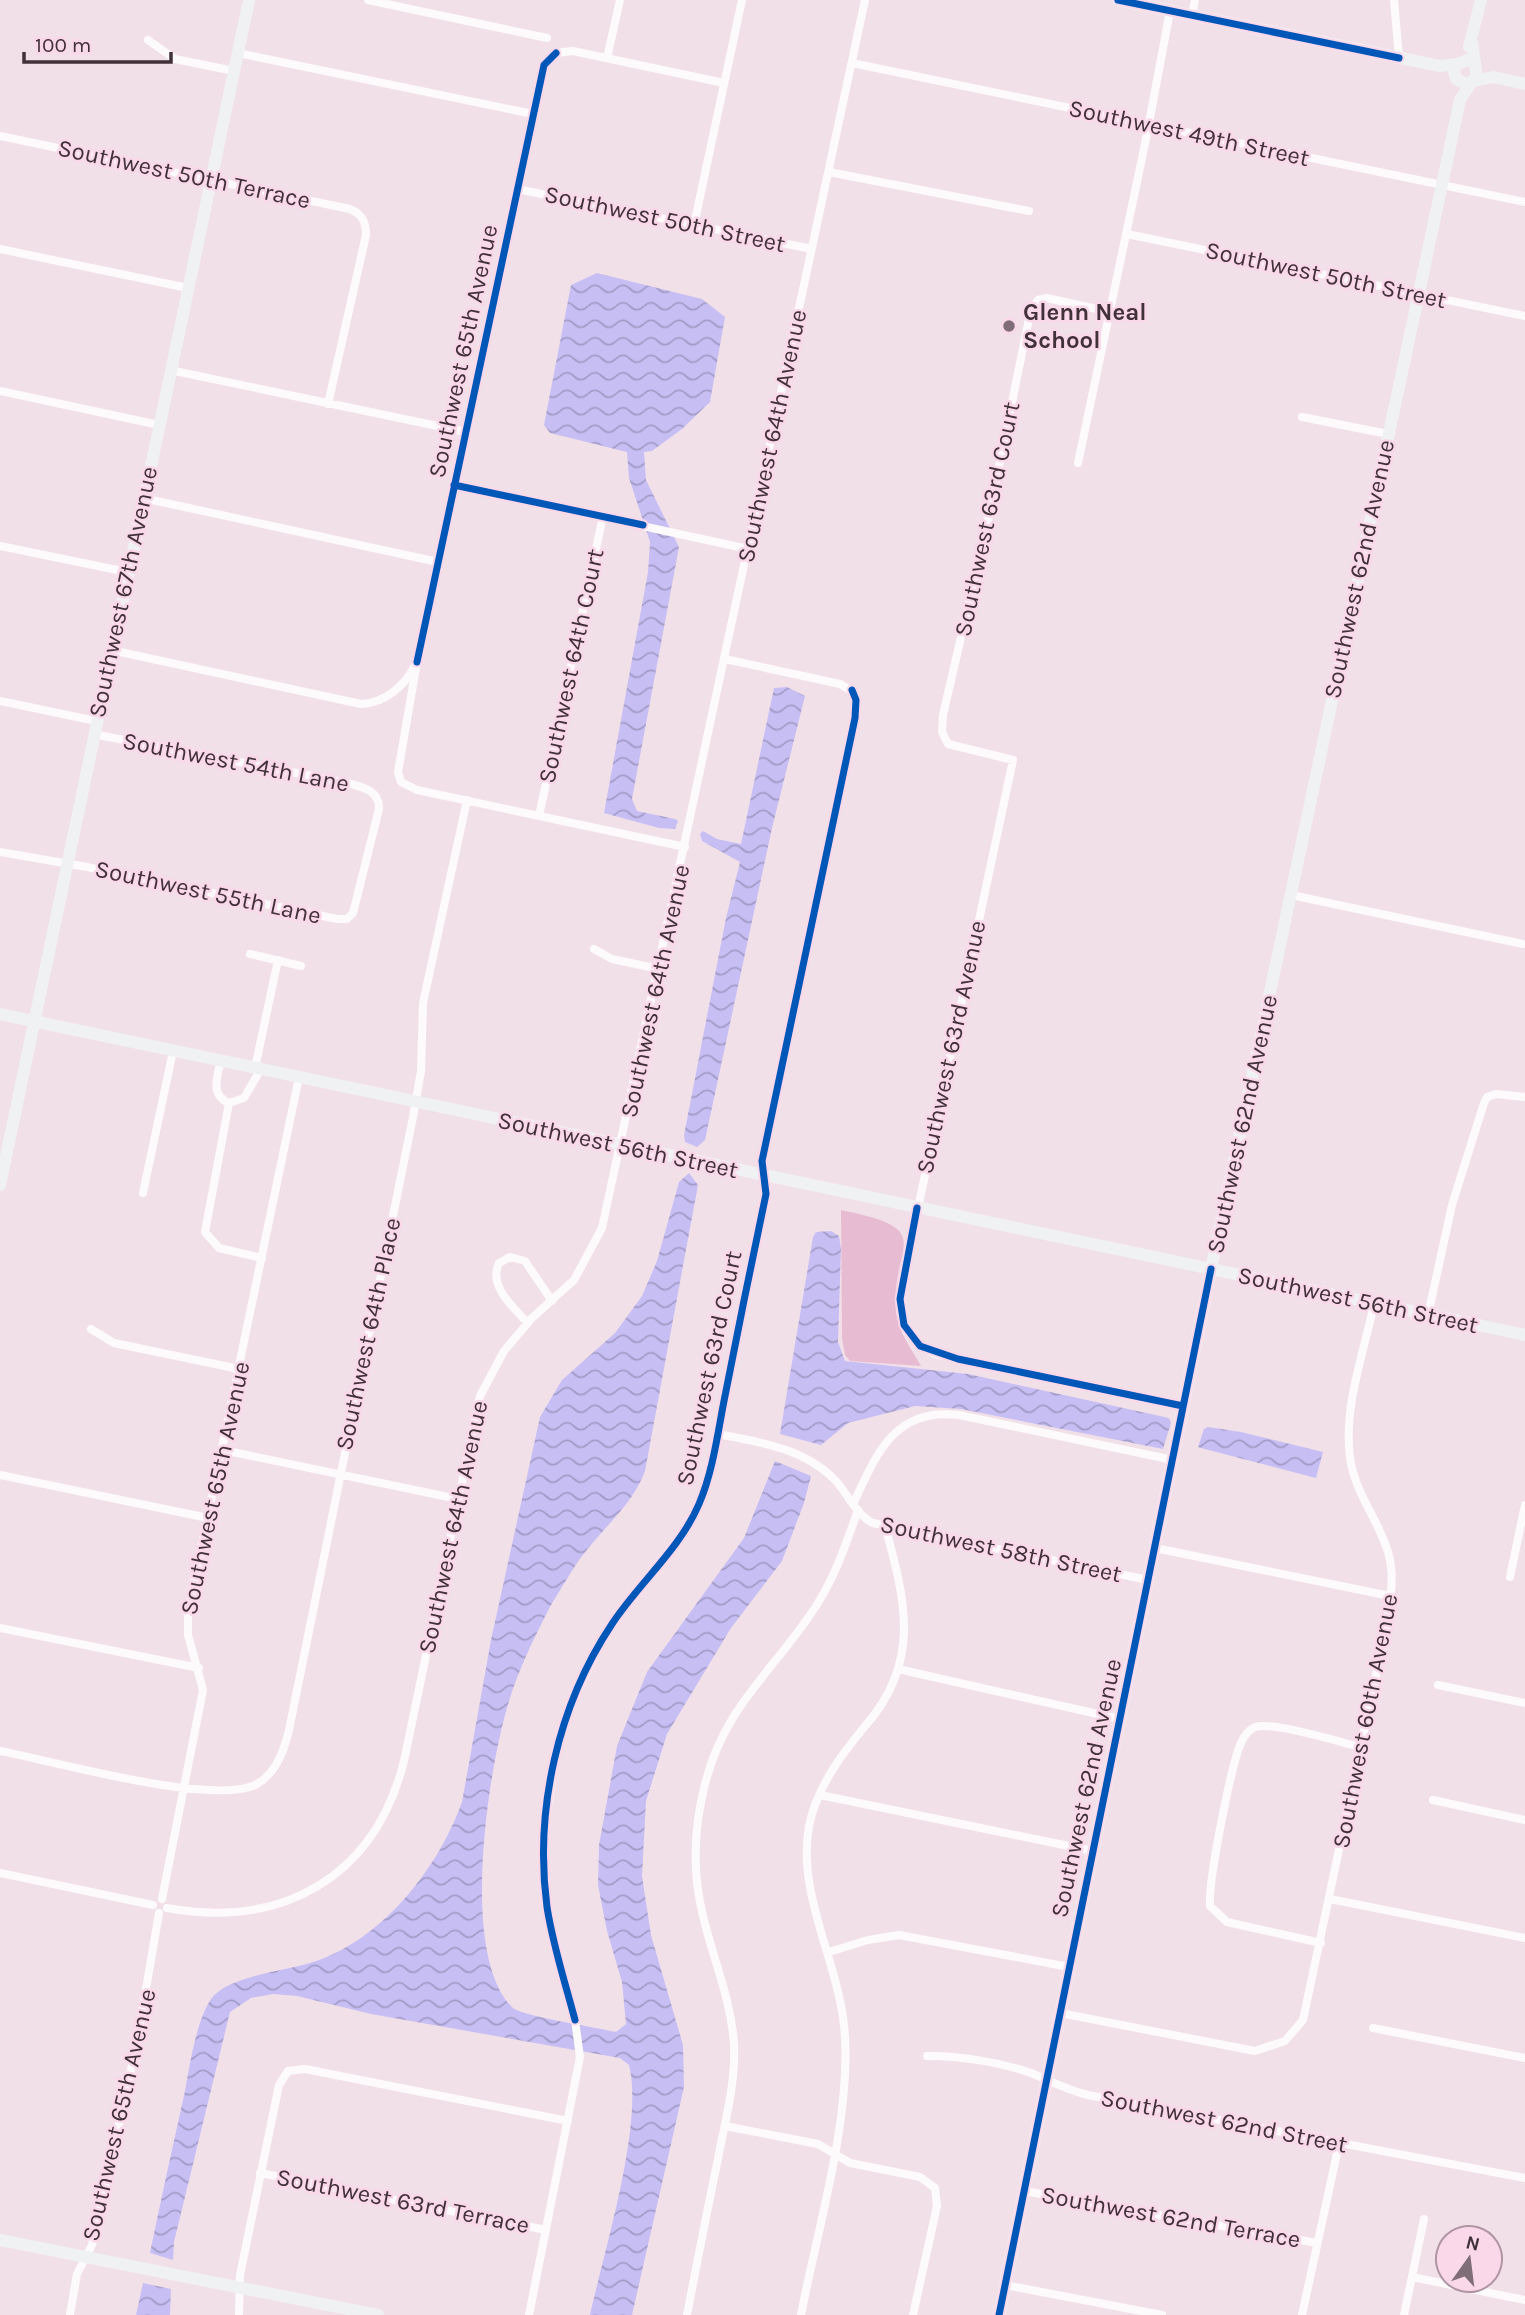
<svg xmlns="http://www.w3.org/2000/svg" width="1525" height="2315" font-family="Karla,sans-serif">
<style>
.green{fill:#e7bbd2}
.water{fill:url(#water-waves)}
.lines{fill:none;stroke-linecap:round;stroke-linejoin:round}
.street{stroke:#fdfafc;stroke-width:8}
.secondary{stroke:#f0f1f3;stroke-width:12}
.cycleway-casing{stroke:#fad8e9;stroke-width:11}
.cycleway{stroke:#0057b8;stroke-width:7}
.poi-dot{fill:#7f6e77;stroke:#fad8e9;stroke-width:2.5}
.labels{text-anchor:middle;stroke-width:5;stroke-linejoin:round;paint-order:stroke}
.street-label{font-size:24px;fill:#413139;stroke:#fad8e9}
.poi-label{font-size:24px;font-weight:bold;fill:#413139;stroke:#fad8e9;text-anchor:start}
</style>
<defs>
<pattern id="water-waves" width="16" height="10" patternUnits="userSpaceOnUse" patternTransform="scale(1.75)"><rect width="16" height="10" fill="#c7bff4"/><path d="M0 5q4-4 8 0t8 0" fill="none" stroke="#a39cc7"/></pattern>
</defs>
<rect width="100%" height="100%" fill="#f2e0e9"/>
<!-- green -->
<path class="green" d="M841,1210C941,1230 890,1244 896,1312C898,1331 912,1350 921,1366L850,1361L845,1355L842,1339Z"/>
<!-- water -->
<path class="water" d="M597,273L702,299L725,317L710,402L682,429L652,451L644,452L646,480L679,547L632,799L637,811L675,819L678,821L675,829L659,828L604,813L648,572L650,542L629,478L627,452L550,433L544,425L571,285Z
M787,687L805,696L772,828L705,1140L697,1147L685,1142L684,1135L726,918L740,862L702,841L700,834L703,831L717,839L741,844L774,688Z
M689,1173L698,1185L645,1471C633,1504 604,1527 582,1556C571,1571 561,1589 551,1605C534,1638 517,1672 507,1708C488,1773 459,1957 513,2008C522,2016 599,2028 616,2032L626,2024L622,1982L607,1931L598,1885L599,1845L617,1746L647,1672L744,1538L775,1461L811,1476L804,1503L782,1561L731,1628L667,1734L646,1801L642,1876L651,1935L683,2045L684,2087L632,2315H590C604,2251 644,2124 629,2065L620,2058L371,2014L297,1996L273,1994L251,1998L230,2012L174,2242L173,2260L150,2253C161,2199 173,2145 185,2091C190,2064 196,2022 211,1999C227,1976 285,1971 310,1963C381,1942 438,1869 462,1802L491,1640L540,1417L562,1380L615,1333L642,1296L657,1261L679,1182Z
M831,1231L839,1236L841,1249L838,1342L845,1361L968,1374L1169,1418L1171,1423L1163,1449L961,1409L915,1406L848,1423L821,1445L780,1434L813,1237L816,1232Z
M1208,1427L1241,1432L1323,1452L1316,1478L1201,1448L1198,1447L1204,1429Z
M143,2283L171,2289L170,2315H136Z"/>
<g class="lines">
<!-- street -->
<path class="street" d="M368,0L547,38
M1394,0L1399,58
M1192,15L1195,0
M148,40L175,59L234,71
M238,53L533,114
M607,58L620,0
M852,63L1525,202
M0,136L350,209C362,214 366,222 366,235L328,404
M829,172L1029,211
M517,189L812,249
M694,225L742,0
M1127,234L1525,316
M0,249L188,288
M1110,312L1047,298L1038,300L1031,309L987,525L943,715L942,732L948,744L1013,760L900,1293L906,1331L920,1346L935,1354L1183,1406
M170,370L466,432
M0,391L159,425
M1302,417L1388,434
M1078,463L1146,139L1170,11
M454,485L748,549
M143,498L438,562
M0,546L127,572
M111,650L361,704C385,703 405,686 415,665
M0,701L96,721
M539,816L603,516
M685,847L417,790L401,782L398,772L417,662L544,65L556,53L573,51L724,83
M0,852L87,867L337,919H347L353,913L379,809C380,791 363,787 348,783L93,734
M1291,895L1523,944
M594,949L612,959L659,969
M250,954L301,966
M221,1060C217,1077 210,1095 229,1103L244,1098L261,1069
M255,1068L278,960
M229,1103L205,1232L219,1248L262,1258
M143,1193L173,1051
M1428,1315L1452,1205L1484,1103L1487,1097L1496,1094L1525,1097
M528,1323C513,1307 488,1286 499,1263L510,1257L525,1261L552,1301
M91,1329L114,1343L239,1369
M718,1434C759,1442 803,1448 834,1479C847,1492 856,1515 873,1523L1148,1580
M223,1450L458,1499
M0,1475L208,1518
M854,1502C877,1453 895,1407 959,1415L1173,1460
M1155,1548L1390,1596
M1510,1577L1525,1505
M0,1628L199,1668
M898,1669L1120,1719
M1438,1685L1525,1703
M0,1751C52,1761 216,1807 257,1784C276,1773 284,1751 289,1730L413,1117L421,1071L423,1003L467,800
M820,1795L1093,1851
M1433,1800L1525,1820
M0,1873L153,1905
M162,1899L203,1690L188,1635V1611L299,1077
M1330,1899L1525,1938
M167,1908C283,1929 375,1877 404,1761L480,1396L504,1351L532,1318L574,1280L602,1228L865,0
M1321,1943L1227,1922L1210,1906C1208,1882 1231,1765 1241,1743C1244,1736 1249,1730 1255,1727C1272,1721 1340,1742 1360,1747
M829,1952L868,1940L899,1935L1069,1967
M1060,2013L1255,2051L1285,2041L1303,2020L1385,1632C1389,1607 1396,1578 1388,1552C1378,1519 1355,1493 1350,1458C1343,1408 1364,1352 1374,1304
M1373,2028L1525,2058
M927,2056C960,2056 1000,2062 1031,2073C1051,2081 1066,2090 1088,2095L1525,2178
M725,2126L818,2144L850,2163L920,2177L935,2188L937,2206L913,2315
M260,2173L546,2230
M1024,2191L1317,2243
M1412,2277L1525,2300
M1005,2285L1162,2315
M70,2315L77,2274L92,2245L136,2047L159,1913
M239,2315L240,2275L279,2085L288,2071L305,2069L568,2121
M529,2315L580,2057L575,2020L554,1944L545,1889V1826L555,1760L568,1712L598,1648L631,1597L682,1534L701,1500L714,1452L766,1194L762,1161L857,712L853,692L840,684L725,659
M687,2315C697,2263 707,2211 718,2159C725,2121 736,2083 734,2044C731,1999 713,1959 703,1916C692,1872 694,1827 705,1784C724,1709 769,1675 810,1615C833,1583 845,1547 858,1510
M801,2315C817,2231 850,2123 845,2038C842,1967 796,1897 809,1826C817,1787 841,1755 866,1725C922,1661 905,1599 885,1526
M1302,2315L1339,2144
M1404,2315L1424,2219"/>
<!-- secondary -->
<path class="secondary" d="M1118,0L1440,66L1457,64
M1472,42L1477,78L1467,84L1456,79L1454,71L1457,64L1468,60L1475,63
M1469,47L1481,0
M1474,81L1493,77L1525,84
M0,1014L1525,1335
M0,1185L249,0
M0,2240L378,2315
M999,2315L1211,1269L1460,100L1471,83"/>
<!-- cycleway casing -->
<g class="cycleway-casing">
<path id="cycleway" d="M1118,0L1399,58
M454,485L643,525
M417,662L544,65L556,53
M917,1208L900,1299L904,1325L920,1346L958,1359L1183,1406
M575,2020C565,1982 553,1946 547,1907C534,1810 558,1705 612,1624C639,1583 680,1549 699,1504C714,1469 718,1429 726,1391C739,1325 752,1260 766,1194L762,1161L855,718L856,700L852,690
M999,2315L1211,1269"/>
</g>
<!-- cycleway -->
<use href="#cycleway" class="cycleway"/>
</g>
<!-- markers -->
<circle class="poi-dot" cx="1009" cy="326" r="7"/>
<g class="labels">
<!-- street labels -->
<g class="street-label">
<text transform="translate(1189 133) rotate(12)" y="8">Southwest 49th Street</text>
<text transform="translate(184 174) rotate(12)" y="8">Southwest 50th Terrace</text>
<text transform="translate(665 219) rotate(12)" y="8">Southwest 50th Street</text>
<text transform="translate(1326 275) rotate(12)" y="8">Southwest 50th Street</text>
<text transform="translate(463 351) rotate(-78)" y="8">Southwest 65th Avenue</text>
<text transform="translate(772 436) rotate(-78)" y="8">Southwest 64th Avenue</text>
<text transform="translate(987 519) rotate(-78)" y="8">Southwest 63rd Court</text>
<text transform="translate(1359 569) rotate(-78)" y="8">Southwest 62nd Avenue</text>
<text transform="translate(123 592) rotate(-78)" y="8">Southwest 67th Avenue</text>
<text transform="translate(571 666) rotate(-78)" y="8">Southwest 64th Court</text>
<text transform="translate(236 762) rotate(11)" y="8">Southwest 54th Lane</text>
<text transform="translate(208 892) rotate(12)" y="8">Southwest 55th Lane</text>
<text transform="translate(655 991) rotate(-78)" y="8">Southwest 64th Avenue</text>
<text transform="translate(951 1047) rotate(-78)" y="8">Southwest 63rd Avenue</text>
<text transform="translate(1242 1124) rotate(-78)" y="8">Southwest 62nd Avenue</text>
<text transform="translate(618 1145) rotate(12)" y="8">Southwest 56th Street</text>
<text transform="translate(1358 1300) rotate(12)" y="8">Southwest 56th Street</text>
<text transform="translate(368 1334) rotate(-78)" y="8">Southwest 64th Place</text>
<text transform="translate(709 1368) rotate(-78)" y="8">Southwest 63rd Court</text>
<text transform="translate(215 1488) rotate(-78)" y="8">Southwest 65th Avenue</text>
<text transform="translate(453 1527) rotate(-78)" y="8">Southwest 64th Avenue</text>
<text transform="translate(1001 1549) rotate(12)" y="8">Southwest 58th Street</text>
<text transform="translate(1365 1721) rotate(-79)" y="8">Southwest 60th Avenue</text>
<text transform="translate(1086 1788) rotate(-78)" y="8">Southwest 62nd Avenue</text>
<text transform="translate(119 2115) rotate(-77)" y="8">Southwest 65th Avenue</text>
<text transform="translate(1224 2121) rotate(11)" y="8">Southwest 62nd Street</text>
<text transform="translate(403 2201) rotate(11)" y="8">Southwest 63rd Terrace</text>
<text transform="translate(1171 2217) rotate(10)" y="8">Southwest 62nd Terrace</text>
</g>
<!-- poi labels -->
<g class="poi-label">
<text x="1023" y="320">Glenn Neal<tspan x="1023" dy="28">School</tspan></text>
</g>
</g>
<!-- north arrow -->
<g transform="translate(1469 2259) rotate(14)"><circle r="33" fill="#fad8e9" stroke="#b095a3" stroke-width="2"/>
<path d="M0-5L12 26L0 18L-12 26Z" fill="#7f6e77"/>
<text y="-10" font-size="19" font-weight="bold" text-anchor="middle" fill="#413139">N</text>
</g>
<!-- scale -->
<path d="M24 52v10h147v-10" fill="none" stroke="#413139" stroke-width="3.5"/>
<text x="35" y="52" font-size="21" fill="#413139" stroke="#fad8e9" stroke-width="5" paint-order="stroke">100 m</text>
</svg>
